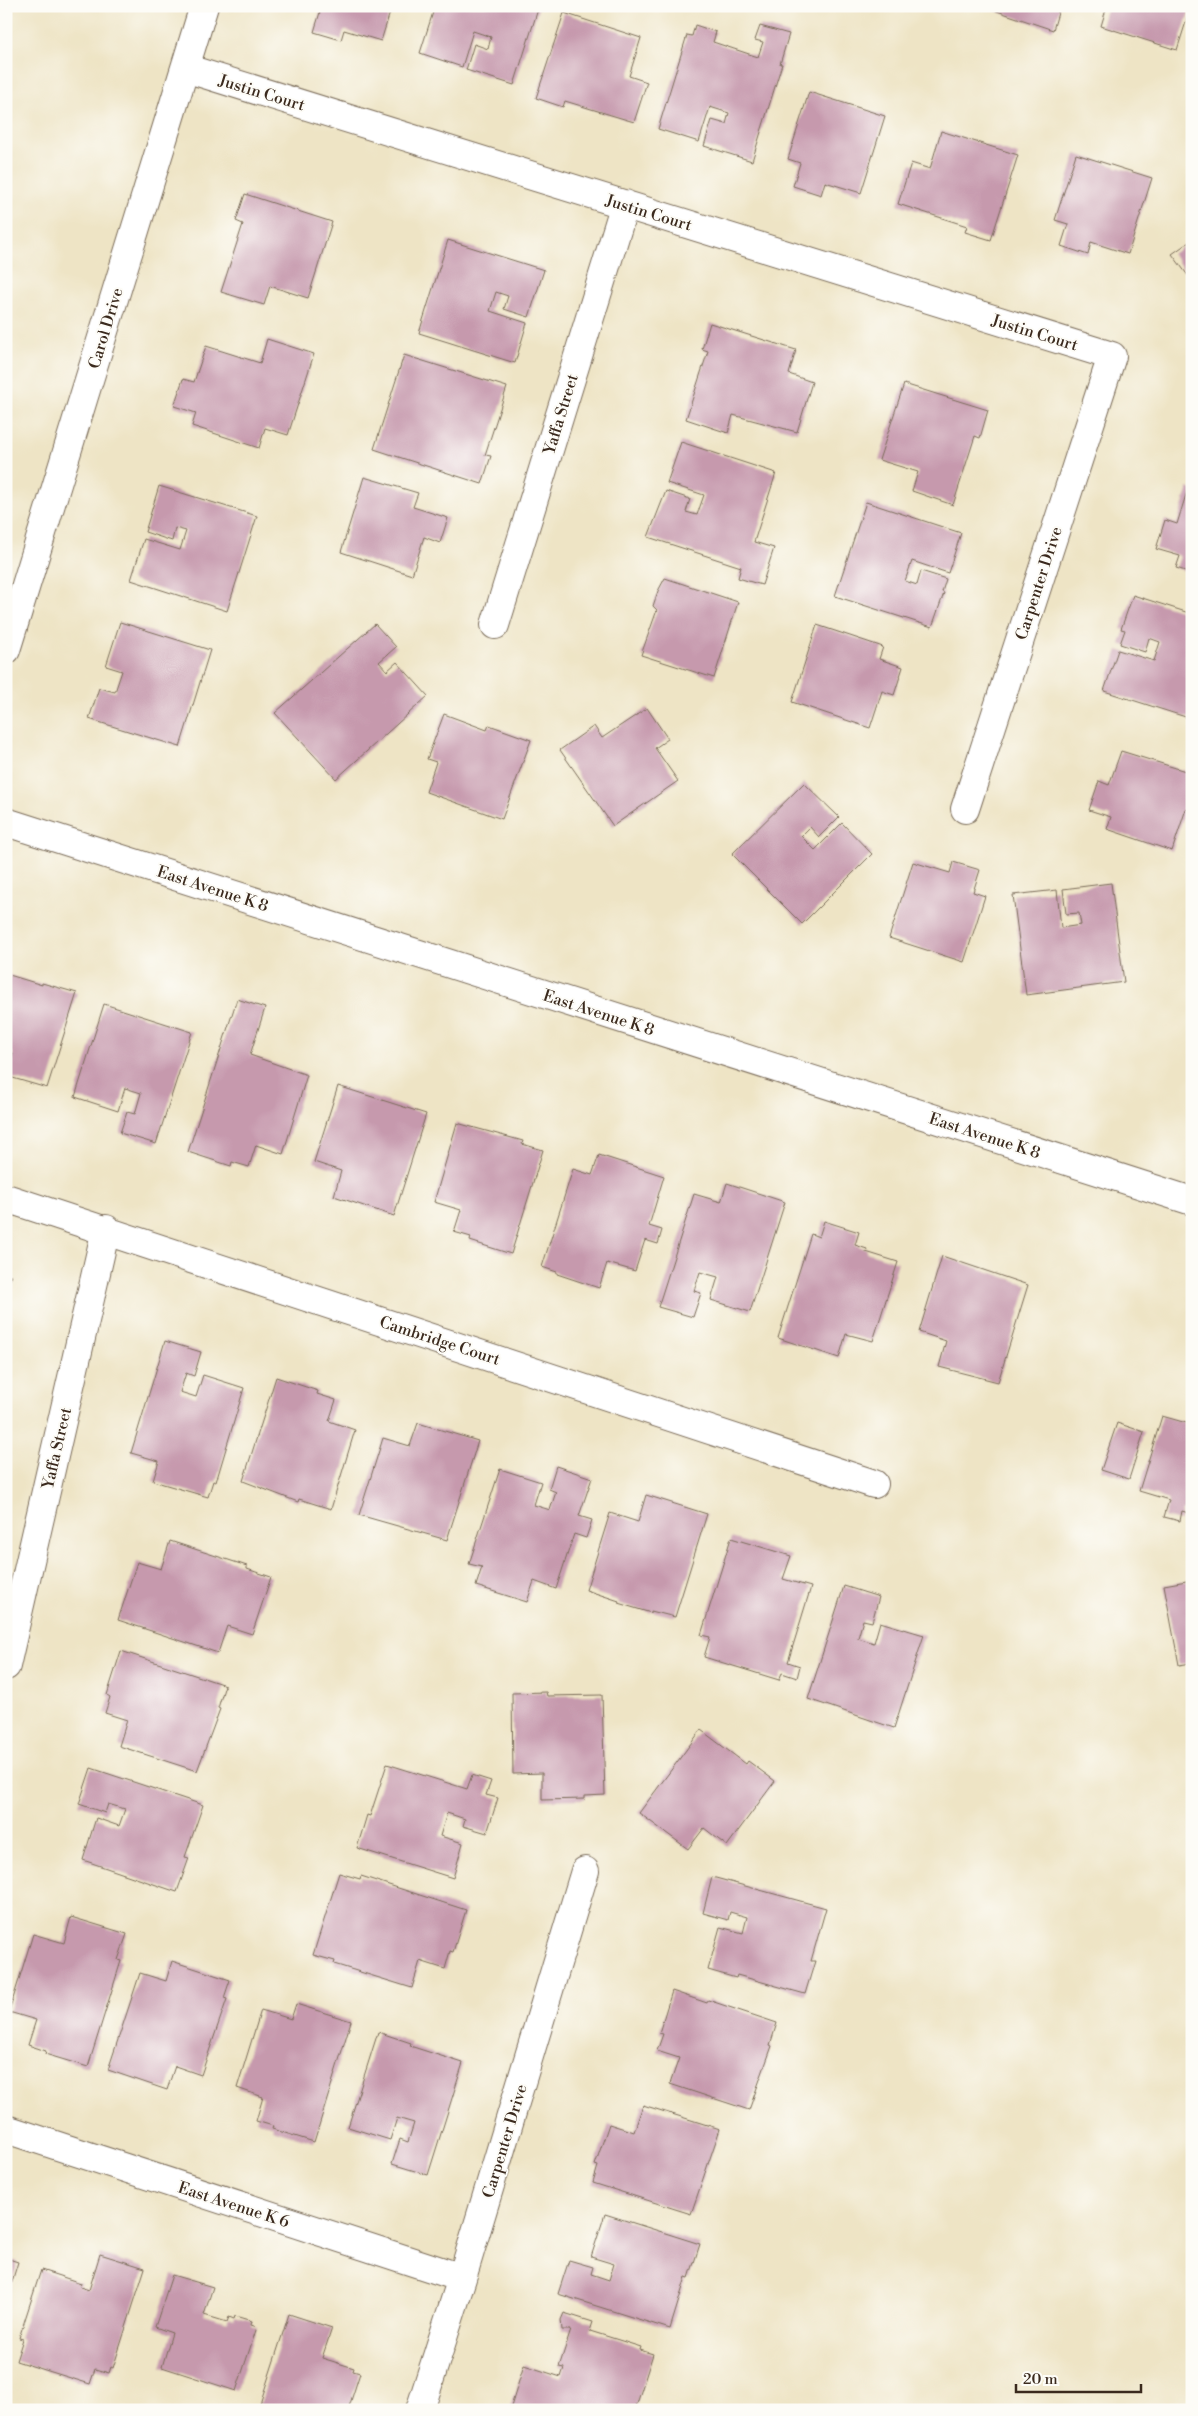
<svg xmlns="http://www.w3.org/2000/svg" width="1198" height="2416" font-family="'Libre Bodoni',serif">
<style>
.building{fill:#c699ad}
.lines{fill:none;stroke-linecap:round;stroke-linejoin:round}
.minor-casing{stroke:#7a6b58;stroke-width:30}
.tertiary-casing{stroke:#7a6b58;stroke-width:30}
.minor{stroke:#fff;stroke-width:28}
.tertiary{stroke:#fff;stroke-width:28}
.labels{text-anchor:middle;stroke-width:4;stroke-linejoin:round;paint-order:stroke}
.street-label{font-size:16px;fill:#3b2a1e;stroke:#fdfcf7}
</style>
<rect width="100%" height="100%" fill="#fdfcf7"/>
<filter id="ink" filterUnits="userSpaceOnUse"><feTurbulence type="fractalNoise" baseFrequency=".02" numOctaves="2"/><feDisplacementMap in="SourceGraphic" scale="10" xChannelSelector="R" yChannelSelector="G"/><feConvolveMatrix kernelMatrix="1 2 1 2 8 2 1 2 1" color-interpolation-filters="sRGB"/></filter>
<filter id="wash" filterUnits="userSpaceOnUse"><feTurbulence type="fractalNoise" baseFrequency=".0096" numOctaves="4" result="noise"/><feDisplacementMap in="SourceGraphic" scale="20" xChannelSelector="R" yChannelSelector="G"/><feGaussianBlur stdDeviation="1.12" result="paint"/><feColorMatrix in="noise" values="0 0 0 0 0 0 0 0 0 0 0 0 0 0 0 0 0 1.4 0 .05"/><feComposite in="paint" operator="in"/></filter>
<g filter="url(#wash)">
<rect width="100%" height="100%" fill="#eee4c5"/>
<g id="blocks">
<!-- building -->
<path class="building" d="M313,6H392L381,41L344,30L341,40L314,32L321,9Z
M435,6H539L514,85L466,70L474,44L488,49L491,37L473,31L462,67L420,53Z
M982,6H1060L1053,30Z
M1107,6H1191L1177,50L1101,26Z
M564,13L641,38L629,76L647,82L634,122L565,101L563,107L536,98Z
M695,25L716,32L713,42L758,57L763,42L755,40L760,26L789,34L780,64H782L752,161L704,146L712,120L726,124L729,113L710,107L699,142L658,129L687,35L692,36Z
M809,92L885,116L861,193L825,182L821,195L793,186L800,163L788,159Z
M941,131L1018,155L991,240L965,232L967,226L898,204L911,163L930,169Z
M1076,154L1152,178L1128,254L1091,242L1088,255L1061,246L1068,224L1055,220Z
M245,194L332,222L308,298L270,286L264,305L221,292L243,224L236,221Z
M448,240L544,270L529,317L504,309L508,296L496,292L490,311L527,323L515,363L419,333Z
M1192,240V281L1172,254Z
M710,323L796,350L789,374L812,382L797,432L733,415L728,433L686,419L708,351L702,349Z
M267,339L314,354L288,435L265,428L259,448L192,426L196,413L174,406L183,379L194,382L206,346L260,363Z
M404,355L507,387L485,455L491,456L482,484L374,449Z
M904,384L988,410L980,438L975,436L953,505L912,491L918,472L879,460Z
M681,442L776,473L754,542L774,548L762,585L738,578L741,567L648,537L666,491L690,499L686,512L697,515L704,495L667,483Z
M364,477L418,493L413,507L448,518L440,543L424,537L412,575L341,552Z
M159,486L257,516L227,611L131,580L144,539L180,550L186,531L175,528L172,541L145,532Z
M1188,488L1192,490V573L1176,568L1180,556L1156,549L1165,520L1177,524Z
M866,502L961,533L948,573L912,561L905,581L917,585L921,571L946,579L942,592L944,593L932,627L835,596Z
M665,578L738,602L714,678L641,655L657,610L653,606L658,591Z
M1133,595L1192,614V719L1104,691L1118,650L1154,661L1160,642L1149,638L1145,652L1120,644L1125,630L1121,629Z
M120,622L210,650L180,747L89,719L99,688L115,692L122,671L106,666Z
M375,624L396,647L379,662L387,671L397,662L428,696L336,779L275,713Z
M817,625L883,647L879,659L903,667L894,695L882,691L870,728L792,702Z
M647,708L668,739L655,748L678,781L613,826L560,750L594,726L602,738Z
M444,714L487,730L489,725L531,740L502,819L426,792L436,762L427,759Z
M1121,751L1192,773V811L1186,809L1172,851L1107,829L1111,817L1089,810L1099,781L1109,785Z
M804,783L839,817L819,837L810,827L801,836L815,850L842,823L872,854L802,924L732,854Z
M913,862L950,873L953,862L980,870L973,892L985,896L964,962L889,938Z
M1111,883L1124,982L1026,995L1013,895L1057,890L1061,928L1081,925L1079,913L1066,914L1063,889Z
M6,974L42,985V983L77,993L47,1088L6,1076L13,1053L6,1051Z
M237,999L265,1008L250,1055L307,1075L283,1154L256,1145L249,1167L232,1162L231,1166L188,1152Z
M104,1004L192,1032L156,1144L120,1133L127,1112L135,1114L141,1093L125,1088L118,1111L75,1097Z
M338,1086L426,1114L394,1216L334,1196L341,1171L314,1162Z
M457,1123L523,1141L522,1144L543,1150L511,1254L470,1241L471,1237L454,1232L461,1210L434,1202Z
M599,1155L664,1176L649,1226L662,1230L658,1244L645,1240L635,1271L607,1263L599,1288L557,1274V1272L542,1267L573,1169L592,1175Z
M727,1183L785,1202L750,1312L711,1300L718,1277L700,1272L694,1291L701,1293L693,1317L658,1307L694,1194L721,1202Z
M824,1221L859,1232L855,1245L867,1249L866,1252L898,1262L873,1341L846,1334L839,1358L778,1338L811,1234L819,1237Z
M942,1256L1028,1285L998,1382L939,1367L946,1341L919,1332Z
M6,1274L11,1275L7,1290H6Z
M165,1341L201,1352L194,1376L186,1373L180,1392L196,1397L203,1375L244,1388L216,1482L213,1481L208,1497L153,1481L159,1461L131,1453Z
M276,1377L318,1391L317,1394L336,1400L329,1421L355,1430L331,1509L299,1499L298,1502L243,1481Z
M1162,1416L1190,1424L1192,1419V1514L1182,1511L1180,1521L1164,1517L1169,1500L1139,1491Z
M418,1423L478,1441L447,1540L359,1515L383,1438L410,1446Z
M1117,1423L1144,1432L1129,1479L1101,1470Z
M556,1466L592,1478L579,1516L592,1520L586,1538L574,1534L556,1589L534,1581L527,1602L476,1586L482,1567L469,1564L500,1469L541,1482L534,1505L550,1510L556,1492L549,1489Z
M646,1495L707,1514L675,1617L651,1611V1613L618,1603L619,1601L586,1590L610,1513L638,1522Z
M731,1538L791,1556L783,1579L811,1587L788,1662L800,1666L797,1678L782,1673L779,1680L704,1657L710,1637L701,1635Z
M170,1541L247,1566V1569L271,1577L252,1634L227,1626L218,1653L118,1620L137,1562L161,1569Z
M1192,1580V1663L1179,1665L1164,1585Z
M844,1586L879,1597L872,1622L863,1620L858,1638L874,1643L880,1622L924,1635L894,1728L808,1699Z
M121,1651L225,1685L218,1708L220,1709L197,1771L119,1746L127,1720L105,1713L110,1697L107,1695Z
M546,1692L547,1696L602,1695L605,1795L585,1796V1799L542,1800V1773L513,1774L512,1693Z
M701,1730L746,1764L748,1761L775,1781L727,1846L704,1828L688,1849L639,1813Z
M387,1764L467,1789L472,1775L491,1781L486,1795L498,1798L487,1833L463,1826L465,1819L447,1813L440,1836L463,1843L453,1878L357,1848L367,1815L370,1816Z
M91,1768L203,1805L185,1857L189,1858L177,1892L83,1860L96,1818L119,1826L125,1809L108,1804L105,1813L79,1804Z
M339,1873L360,1879L361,1876L466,1910L453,1952L450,1951L445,1969L420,1961L412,1988L334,1964L335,1961L313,1955Z
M712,1877L826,1908L811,1961H815L805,1994L737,1975L736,1978L708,1970L720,1927L743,1933L747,1917L730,1912L728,1920L703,1913Z
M71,1917L127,1934L118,1960L121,1961L88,2067L45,2054L46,2051L28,2045L36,2020L9,2012L33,1934L64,1943Z
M172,1961L230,1980L224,1998L227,1999L201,2075L175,2066L167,2090L108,2070L140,1973L166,1981Z
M672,1991L707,2003L708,2000L777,2023L770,2045L772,2046L749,2110L670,2084L679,2058L657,2051L663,2034L659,2033Z
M296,2004L351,2021L314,2142L272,2129L273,2126L256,2121L263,2097L237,2088L261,2010L291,2019Z
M378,2032L411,2043L410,2046L463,2063L428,2175L392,2164L400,2139L408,2142L414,2123L397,2118L390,2140L348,2127Z
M643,2105L720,2129L691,2214L593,2183L598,2166L595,2165L609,2124L634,2132Z
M605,2214L700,2244L689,2278L686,2277L670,2329L558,2294L569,2260L593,2267L591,2274L609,2280L614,2264L591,2257Z
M100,2254L145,2268L113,2368L111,2367L109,2373L95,2369L90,2384L16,2361L23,2339L19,2338L41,2270L81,2283L80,2287L89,2290Z
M6,2258L18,2262L7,2298H6Z
M172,2275L213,2287L204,2315L227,2322L229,2317L234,2319L235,2316L252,2321L251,2325L257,2327L236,2391L162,2367L172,2333L155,2327Z
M564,2313L593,2322L590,2331L641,2347L640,2350L653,2354L635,2410H510L524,2365L561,2377L564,2368L559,2367L571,2330H562L561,2320Z
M289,2314L332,2328L322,2358L354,2368L353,2371L360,2373L348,2410H258Z"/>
</g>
</g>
<g filter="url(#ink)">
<use href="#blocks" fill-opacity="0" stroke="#7a6b58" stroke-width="1"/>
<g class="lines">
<!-- minor casing -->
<g class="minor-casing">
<path id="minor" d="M185,68L1112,356L965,809
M495,625L625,204
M6,650L204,6
M6,1198L874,1484
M6,1666L106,1229
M6,2129L462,2278
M420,2410L462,2278L585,1871"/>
</g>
<!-- tertiary casing -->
<g class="tertiary-casing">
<path id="tertiary" d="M6,822L1192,1201"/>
</g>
<!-- minor -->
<use href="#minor" class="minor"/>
<!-- tertiary -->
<use href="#tertiary" class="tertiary"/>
</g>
</g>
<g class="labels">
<!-- street labels -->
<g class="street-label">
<text transform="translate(262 92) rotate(17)" y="6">Justin Court</text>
<text transform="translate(649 212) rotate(17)" y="6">Justin Court</text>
<text transform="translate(105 328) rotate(-73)" y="6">Carol Drive</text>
<text transform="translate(1035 332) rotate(17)" y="6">Justin Court</text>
<text transform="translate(560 414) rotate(-73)" y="6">Yaffa Street</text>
<text transform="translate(1038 583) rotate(-72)" y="6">Carpenter Drive</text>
<text transform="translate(213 888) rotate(18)" y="6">East Avenue K 8</text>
<text transform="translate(599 1012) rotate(18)" y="6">East Avenue K 8</text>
<text transform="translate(985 1135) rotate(18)" y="6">East Avenue K 8</text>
<text transform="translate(440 1340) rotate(18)" y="6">Cambridge Court</text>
<text transform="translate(56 1448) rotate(-77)" y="6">Yaffa Street</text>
<text transform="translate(504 2141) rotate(-73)" y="6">Carpenter Drive</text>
<text transform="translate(234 2204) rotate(18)" y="6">East Avenue K 6</text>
</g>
</g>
<!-- margin -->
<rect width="1198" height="2416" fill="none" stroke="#fdfcf7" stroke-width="25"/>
<!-- scale -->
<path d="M1016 2384v8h125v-8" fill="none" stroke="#3b2a1e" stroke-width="2.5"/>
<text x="1023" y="2384" font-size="15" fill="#3b2a1e" stroke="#fdfcf7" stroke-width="4" paint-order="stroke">20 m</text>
</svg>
